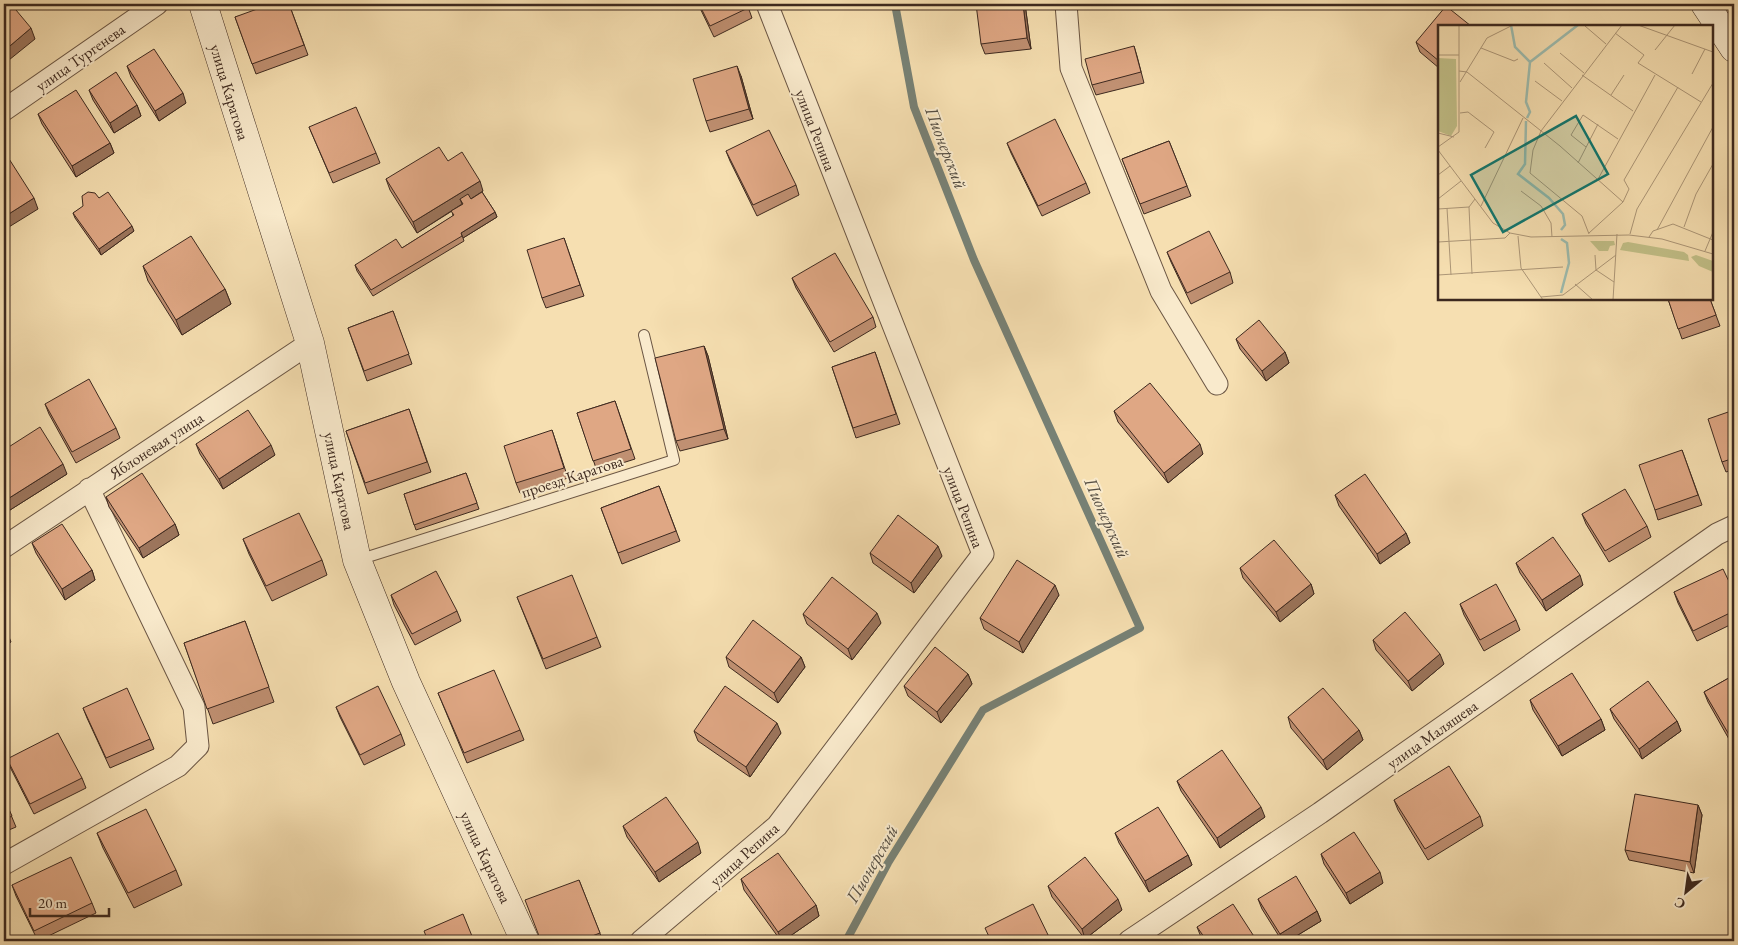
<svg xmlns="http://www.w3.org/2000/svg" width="1738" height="945" font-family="'EB Garamond',serif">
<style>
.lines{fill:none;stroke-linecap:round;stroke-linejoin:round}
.stream{stroke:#778175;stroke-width:8}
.lane-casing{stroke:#6b5644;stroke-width:12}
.street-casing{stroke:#6b5644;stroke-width:23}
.secondary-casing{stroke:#3d291f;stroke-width:29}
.lane{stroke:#f9eacc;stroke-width:10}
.street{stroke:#f9eacc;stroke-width:21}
.secondary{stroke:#f9eacc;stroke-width:28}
.wall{fill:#c09072;stroke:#3d291f}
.shaded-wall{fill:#9c755c;stroke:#3d291f}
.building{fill:#dfa784;stroke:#3d291f}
.labels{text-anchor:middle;stroke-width:4;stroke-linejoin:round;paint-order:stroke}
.street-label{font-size:16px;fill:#3d291f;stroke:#f9eacc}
.water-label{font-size:18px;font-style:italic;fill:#554e43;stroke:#f9eacc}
.inset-river{fill:none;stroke:#9dbcaf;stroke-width:2.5}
.inset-road{fill:none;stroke:#ac9677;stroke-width:1}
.view{fill:#0f766e;fill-opacity:0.15;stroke:#0f766e;stroke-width:2.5}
.inset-edge{fill:none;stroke:#3d291f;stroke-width:2.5}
</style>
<rect width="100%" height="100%" fill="#f6dfb1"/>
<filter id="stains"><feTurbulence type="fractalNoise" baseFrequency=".004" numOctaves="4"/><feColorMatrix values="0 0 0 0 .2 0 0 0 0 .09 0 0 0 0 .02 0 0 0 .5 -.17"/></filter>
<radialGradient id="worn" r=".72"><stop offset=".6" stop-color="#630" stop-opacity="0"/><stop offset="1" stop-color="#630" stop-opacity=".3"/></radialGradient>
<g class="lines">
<!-- stream -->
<path class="stream" d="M846,941L888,863L983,710L1140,628L974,260L914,107L895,4"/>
<!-- lane casing -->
<g class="lane-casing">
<path id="lane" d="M358,560L674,460L644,335"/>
</g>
<!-- street casing -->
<g class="street-casing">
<path id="street" d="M1066,4L1071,68L1161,291L1217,384
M4,110L157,4
M4,547L310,343
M4,864L178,766L198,746L194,707L89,489
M641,941L777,826L983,554L767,4
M1129,941L1320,813L1717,534L1734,526"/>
</g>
<!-- secondary casing -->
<g class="secondary-casing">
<path id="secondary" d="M203,4L310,343L357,560L406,682L525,941
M1705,4L1734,48"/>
</g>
<!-- lane -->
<use href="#lane" class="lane"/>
<!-- street -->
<use href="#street" class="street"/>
<!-- secondary -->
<use href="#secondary" class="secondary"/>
</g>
<!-- wall -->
<path class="wall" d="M289,4L308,55L256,74L235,17Z
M698,4H747L752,18L714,37Z
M1025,4L1031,49L985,54L981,44Z
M1439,26V68L1420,52L1416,42Z
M1134,46L1137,56L1144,83L1096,95L1092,85Z
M127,66L186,103L159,121L131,77Z
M741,76L753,119L710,132L706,121Z
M89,90L137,105L141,116L114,133L93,100Z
M38,114L110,143L114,153L76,177L42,124Z
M309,127L376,153L380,163L333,183Z
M1169,141L1191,196L1144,214L1122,159Z
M1007,143L1086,183L1090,193L1042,216L1011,153Z
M726,151L796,185L799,195L757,216L730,161Z
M448,161L483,191L482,192L495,212L497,217L463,238L464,241L373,296L357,271L355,265L402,248L453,216L452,211L417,233L390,190L386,179Z
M99,198L134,231L101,255L75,218L73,213Z
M564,238L584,296L546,308L542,298Z
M1167,252L1230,272L1233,283L1191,304L1171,262Z
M143,266L225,289L231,304L182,335L148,281Z
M792,278L873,317L876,327L834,352L796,288Z
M1668,299H1710L1720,326L1682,339Z
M393,311L412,364L367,381L348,328Z
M1236,339L1285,352L1289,363L1266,381L1240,349Z
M704,346L708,356L728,439L680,451L676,441Z
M875,352L900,424L856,438L832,367Z
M615,401L635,459L597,471L577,413Z
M45,404L116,428L120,438L76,463L49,414Z
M409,409L431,472L368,494L346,431Z
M1734,410V469L1726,472L1722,462Z
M1114,411L1203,454L1168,483L1118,422Z
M552,430L568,478L520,493L516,483Z
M196,444L275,455L223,489L200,454Z
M4,450L67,474L10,510L4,500Z
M1682,450L1702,505L1658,520L1655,510Z
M466,473L479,509L416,530L404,494Z
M659,486L680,541L622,564L601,508Z
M1335,495L1406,533L1410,543L1380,564L1339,506Z
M106,497L175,524L179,535L143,558L109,507Z
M1582,514L1647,526L1651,537L1609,562L1586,524Z
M243,539L322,560L327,575L272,601L249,554Z
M32,543L92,570L95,580L65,600L36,553Z
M870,553L942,556L914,593L873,563Z
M1516,563L1583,585L1546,611L1520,573Z
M1240,568L1311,584L1314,594L1280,622L1243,578Z
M1674,592H1734V623L1697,641L1678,603Z
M391,595L457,611L461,621L415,645L394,605Z
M1059,595L1023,653L984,629L980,618Z
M517,597L597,637L601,647L546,669Z
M1460,604L1516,620L1520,630L1484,651L1464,615Z
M803,614L881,623L852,660L807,624Z
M245,621L274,702L213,724L184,643Z
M1373,640L1444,664L1412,691L1376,650Z
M726,657H801L805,667L778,703L729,667Z
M968,674L972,684L941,723L908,696L904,686Z
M1734,675V748L1708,702L1704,692Z
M438,693L520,730L524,740L467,763Z
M1530,700L1601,719L1605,730L1562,756L1533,710Z
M336,707L401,734L405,745L364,765L340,717Z
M83,708L150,739L154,749L110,768L87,718Z
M1610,709L1677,721L1681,731L1642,759L1614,719Z
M1288,717L1359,730L1363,740L1327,770L1291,728Z
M694,731L781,733L750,777L698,741Z
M7,759L82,778L86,788L34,814L11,769Z
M1177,781L1265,817L1220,848L1181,791Z
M4,798L16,827L4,832Z
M1394,800L1480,816L1483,826L1428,860L1398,810Z
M1698,805L1702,815L1694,873L1629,860L1625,850Z
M623,826L701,853L659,882L627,837Z
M97,833L176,870L182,885L134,908L103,848Z
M1115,833L1188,855L1192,865L1149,892L1119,843Z
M1321,854L1383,883L1350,904L1324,864Z
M741,879L816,905L819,916L783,941H781L744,890Z
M579,880L603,941H541Z
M12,885L92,903L96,913L38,941L16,896Z
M1048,886L1122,910L1085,939L1052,897Z
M1258,899L1317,911L1321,921L1288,941H1282L1262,909Z
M1197,927L1257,941H1204L1201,937Z"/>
<!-- shaded-wall -->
<path class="shaded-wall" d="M1023,4H1025L1031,49L1027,38Z
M31,28L35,39L4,64V51Z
M737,66L741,76L753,119L749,109Z
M183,93L186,103L159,121L155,111Z
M137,105L141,116L114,133L110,123Z
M110,143L114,153L76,177L72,166Z
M480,181L483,191L463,204L460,199L462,204L417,233L413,222Z
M34,198L38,209L4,230V217Z
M495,212L497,217L463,238L461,233Z
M132,226L134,231L101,255L99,249Z
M225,289L231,304L182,335L176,320Z
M704,346L708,356L728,439L724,429Z
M1285,352L1289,363L1266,381L1262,371Z
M1200,444L1203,454L1168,483L1164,473Z
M271,445L275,455L223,489L219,479Z
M63,464L67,474L10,510L6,500Z
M175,524L179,535L143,558L139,548Z
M1406,533L1410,543L1380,564L1377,554Z
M938,546L942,556L914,593L911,583Z
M92,570L95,580L65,600L62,589Z
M1580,575L1583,585L1546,611L1542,600Z
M1311,584L1314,594L1280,622L1276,612Z
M1055,585L1059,595L1023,653L1019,642Z
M877,613L881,623L852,660L848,649Z
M7,632L11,642L4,647V634Z
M1440,654L1444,664L1412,691L1408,681Z
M801,657L805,667L778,703L774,693Z
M968,674L972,684L941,723L937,712Z
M1601,719L1605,730L1562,756L1558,746Z
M1677,721L1681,731L1642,759L1639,749Z
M777,723L781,733L750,777L746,767Z
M1359,730L1363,740L1327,770L1323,760Z
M1698,805L1702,815L1694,873L1690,862Z
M1261,807L1265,817L1220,848L1217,838Z
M698,842L701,853L659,882L655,872Z
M1188,855L1192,865L1149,892L1145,881Z
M1380,872L1383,883L1350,904L1346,893Z
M1118,899L1122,910L1085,939L1082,929Z
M816,905L819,916L783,941H782L778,932Z
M1317,911L1321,921L1288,941H1283L1280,934Z"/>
<!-- building -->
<path class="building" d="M4,4H11L31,28L4,51Z
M271,4H289L304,45L252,64L235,17Z
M699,4H747L748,8L710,26Z
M976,4H1023L1027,38L981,44Z
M1446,6L1471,26H1439V61L1416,42Z
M1134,46L1141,72L1092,85L1085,59Z
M154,49L183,93L155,111L127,66Z
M737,66L749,109L706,121L693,79Z
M116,72L137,105L110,123L89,90Z
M76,90L110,143L72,166L38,114Z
M356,107L376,153L329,173L309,127Z
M1055,119L1086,183L1038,206L1007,143Z
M769,130L796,185L753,205L726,151Z
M1169,141L1187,186L1140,204L1122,159Z
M439,147L448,161L462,152L480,181L413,222L386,179Z
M4,151L34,198L4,217Z
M88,192L95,193L99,198L108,192L132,226L99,249L73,213L83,206L82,196Z
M482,192L495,212L461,233L462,236L371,290L355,265L396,239L402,248L454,215L451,211L463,204L460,199L468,194L471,199Z
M1209,231L1230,272L1187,293L1167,252Z
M191,236L225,289L176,320L143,266Z
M564,238L580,285L542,298L527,250Z
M835,253L873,317L830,342L792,278Z
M1668,299H1710L1716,315L1678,329Z
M393,311L409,354L364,371L348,328Z
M1259,320L1285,352L1262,371L1236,339Z
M704,346L724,429L676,441L655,358Z
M875,352L896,414L853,428L832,367Z
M89,379L116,428L72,452L45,404Z
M1150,383L1200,444L1164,473L1114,411Z
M615,401L631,449L593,461L577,413Z
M409,409L427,462L365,483L346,431Z
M248,410L271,445L219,479L196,444Z
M1734,410V458L1722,462L1708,419Z
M40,427L63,464L6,500L4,496V450Z
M552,430L564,468L516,483L504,446Z
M1682,450L1698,495L1655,510L1639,465Z
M142,473L175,524L139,548L106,497Z
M466,473L477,503L414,525L404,494Z
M1365,474L1406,533L1377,554L1335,495Z
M659,486L676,531L618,553L601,508Z
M1625,489L1647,526L1605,551L1582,514Z
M299,513L322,560L266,586L243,539Z
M898,515L938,546L911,583L870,553Z
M62,524L92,570L62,589L32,543Z
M1553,537L1580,575L1542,600L1516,563Z
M1274,540L1311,584L1276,612L1240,568Z
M1017,560L1055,585L1019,642L980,618Z
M1723,569L1734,592V611L1693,631L1674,592Z
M436,571L457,611L412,634L391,595Z
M572,575L597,637L543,659L517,597Z
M832,577L877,613L848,649L803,614Z
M1496,584L1516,620L1480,640L1460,604Z
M1405,612L1440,654L1408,681L1373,640Z
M753,620L801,657L774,693L726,657Z
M245,621L269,687L207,709L184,643Z
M4,626L7,632L4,634Z
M935,647L968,674L937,712L904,686Z
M494,670L520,730L464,753L438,693Z
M1572,673L1601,719L1558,746L1530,700Z
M1734,675V736L1731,738L1704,692Z
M1648,681L1677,721L1639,749L1610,709Z
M378,686L401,734L360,755L336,707Z
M725,686L777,723L746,767L694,731Z
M127,688L150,739L106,758L83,708Z
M1323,688L1359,730L1323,760L1288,717Z
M58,733L82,778L30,804L7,759Z
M1222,750L1261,807L1217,838L1177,781Z
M1449,766L1480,816L1425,849L1394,800Z
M1635,794L1698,805L1690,862L1625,850Z
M666,797L698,842L655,872L623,826Z
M4,798L12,816L4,820Z
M1158,807L1188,855L1145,881L1115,833Z
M146,809L176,870L128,893L97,833Z
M1354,832L1380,872L1346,893L1321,854Z
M778,853L816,905L778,932L741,879Z
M71,857L92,903L34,931L12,885Z
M1085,857L1118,899L1082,929L1048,886Z
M1296,876L1317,911L1280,934L1258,899Z
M579,880L600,933L579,941H541L525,900Z
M1033,904L1051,941H991L985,928Z
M1233,904L1257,941H1207L1197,927Z
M463,914L474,941H428L424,931Z
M706,935L711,941H699Z"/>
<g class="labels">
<!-- street labels -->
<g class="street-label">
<text transform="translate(80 57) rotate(-35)" y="6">улица Тургенева</text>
<text transform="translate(230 92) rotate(73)" y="6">улица Каратова</text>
<text transform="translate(816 130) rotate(69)" y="6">улица Репина</text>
<text transform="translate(156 445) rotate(-33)" y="6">Яблоневая улица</text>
<text transform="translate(572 476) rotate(-18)" y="6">проезд Каратова</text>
<text transform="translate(340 481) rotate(78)" y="6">улица Каратова</text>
<text transform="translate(964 507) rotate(69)" y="6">улица Репина</text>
<text transform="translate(1432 734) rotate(-35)" y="6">улица Маляшева</text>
<text transform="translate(744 854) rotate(-42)" y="6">улица Репина</text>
<text transform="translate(486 857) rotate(65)" y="6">улица Каратова</text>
</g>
<!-- water labels -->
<g class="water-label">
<text transform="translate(946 148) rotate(69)" y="6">Пионерский</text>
<text transform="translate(1107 518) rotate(66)" y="6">Пионерский</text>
<text transform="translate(872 864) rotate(-60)" y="6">Пионерский</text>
</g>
</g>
<!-- overview -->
<g transform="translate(1438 25)">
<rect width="275" height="275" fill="#f6dfb1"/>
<path d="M0,33L18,34L19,101L13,111L0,106ZM152,216H176L177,220L172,221L170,226H161ZM190,217L246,227L250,230L251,236L182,225L185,218ZM258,230L275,236V247L261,241L253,232Z" fill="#c2c088"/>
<path class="inset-river" d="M73,0L77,22L92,37L140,0M89,93L92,87L88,77L92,37M88,96L87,139L80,149L111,173L125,189L127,200L123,205M123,268L131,238L129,218L123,214"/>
<path class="inset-road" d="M200,0L275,27M147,1L168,19M177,8L206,30L200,38L263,77M43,23L76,36L80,34M217,25L237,0M122,28L146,48M0,30H21M106,38L134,63M21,46L29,47L122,121L185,177M254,49L267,24M144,50L195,86M97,56L124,76M22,57L49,13L75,0M173,70L186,50M22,88L30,87L56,107L47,123M0,108L16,112M0,122L21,107V0M148,122L133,110L145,90L180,114M0,125L55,198L72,208L93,212L191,210L224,214L275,229M140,138L160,99M0,150L12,141M159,156L217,50M83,166L103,181L113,198L114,212M0,174L23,156M43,181L85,93M9,183L13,250M0,184L31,182M246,202L258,169L275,139M219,205L275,102M151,208L185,177L191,164L186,155L240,62M151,209L144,191L92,148L95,125L103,106L184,0M192,209L199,184L275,58M80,211L83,243L105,275M211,212L215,206L235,199L275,215M0,217L67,213L72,208M267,226L275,207M157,230L158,245L176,257M34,249L31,182L37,174M0,250L125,242M137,259L155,275M103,272L125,270L178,230M175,275L179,209"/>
<path class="view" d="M138,91L170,149L65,207L33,150Z"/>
<rect width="275" height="275" class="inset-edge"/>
</g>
<!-- margin -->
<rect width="1738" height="945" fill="none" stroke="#f6dfb1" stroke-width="20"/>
<rect x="5" y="5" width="1728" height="935" fill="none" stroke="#3d291f" stroke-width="2.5"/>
<rect x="10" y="10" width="1718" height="925" fill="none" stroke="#3d291f"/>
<!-- north arrow -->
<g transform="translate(1686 892) rotate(209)" stroke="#f9eacc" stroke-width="4" paint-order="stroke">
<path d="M0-4L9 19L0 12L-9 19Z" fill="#3d291f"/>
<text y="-8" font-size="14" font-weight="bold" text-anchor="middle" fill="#3d291f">С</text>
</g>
<!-- scale -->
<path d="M30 908v8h79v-8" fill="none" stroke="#3d291f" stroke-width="2.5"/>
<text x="38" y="908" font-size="15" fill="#3d291f" stroke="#f9eacc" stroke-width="4" paint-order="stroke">20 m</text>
<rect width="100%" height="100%" filter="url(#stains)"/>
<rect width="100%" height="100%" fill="url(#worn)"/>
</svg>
